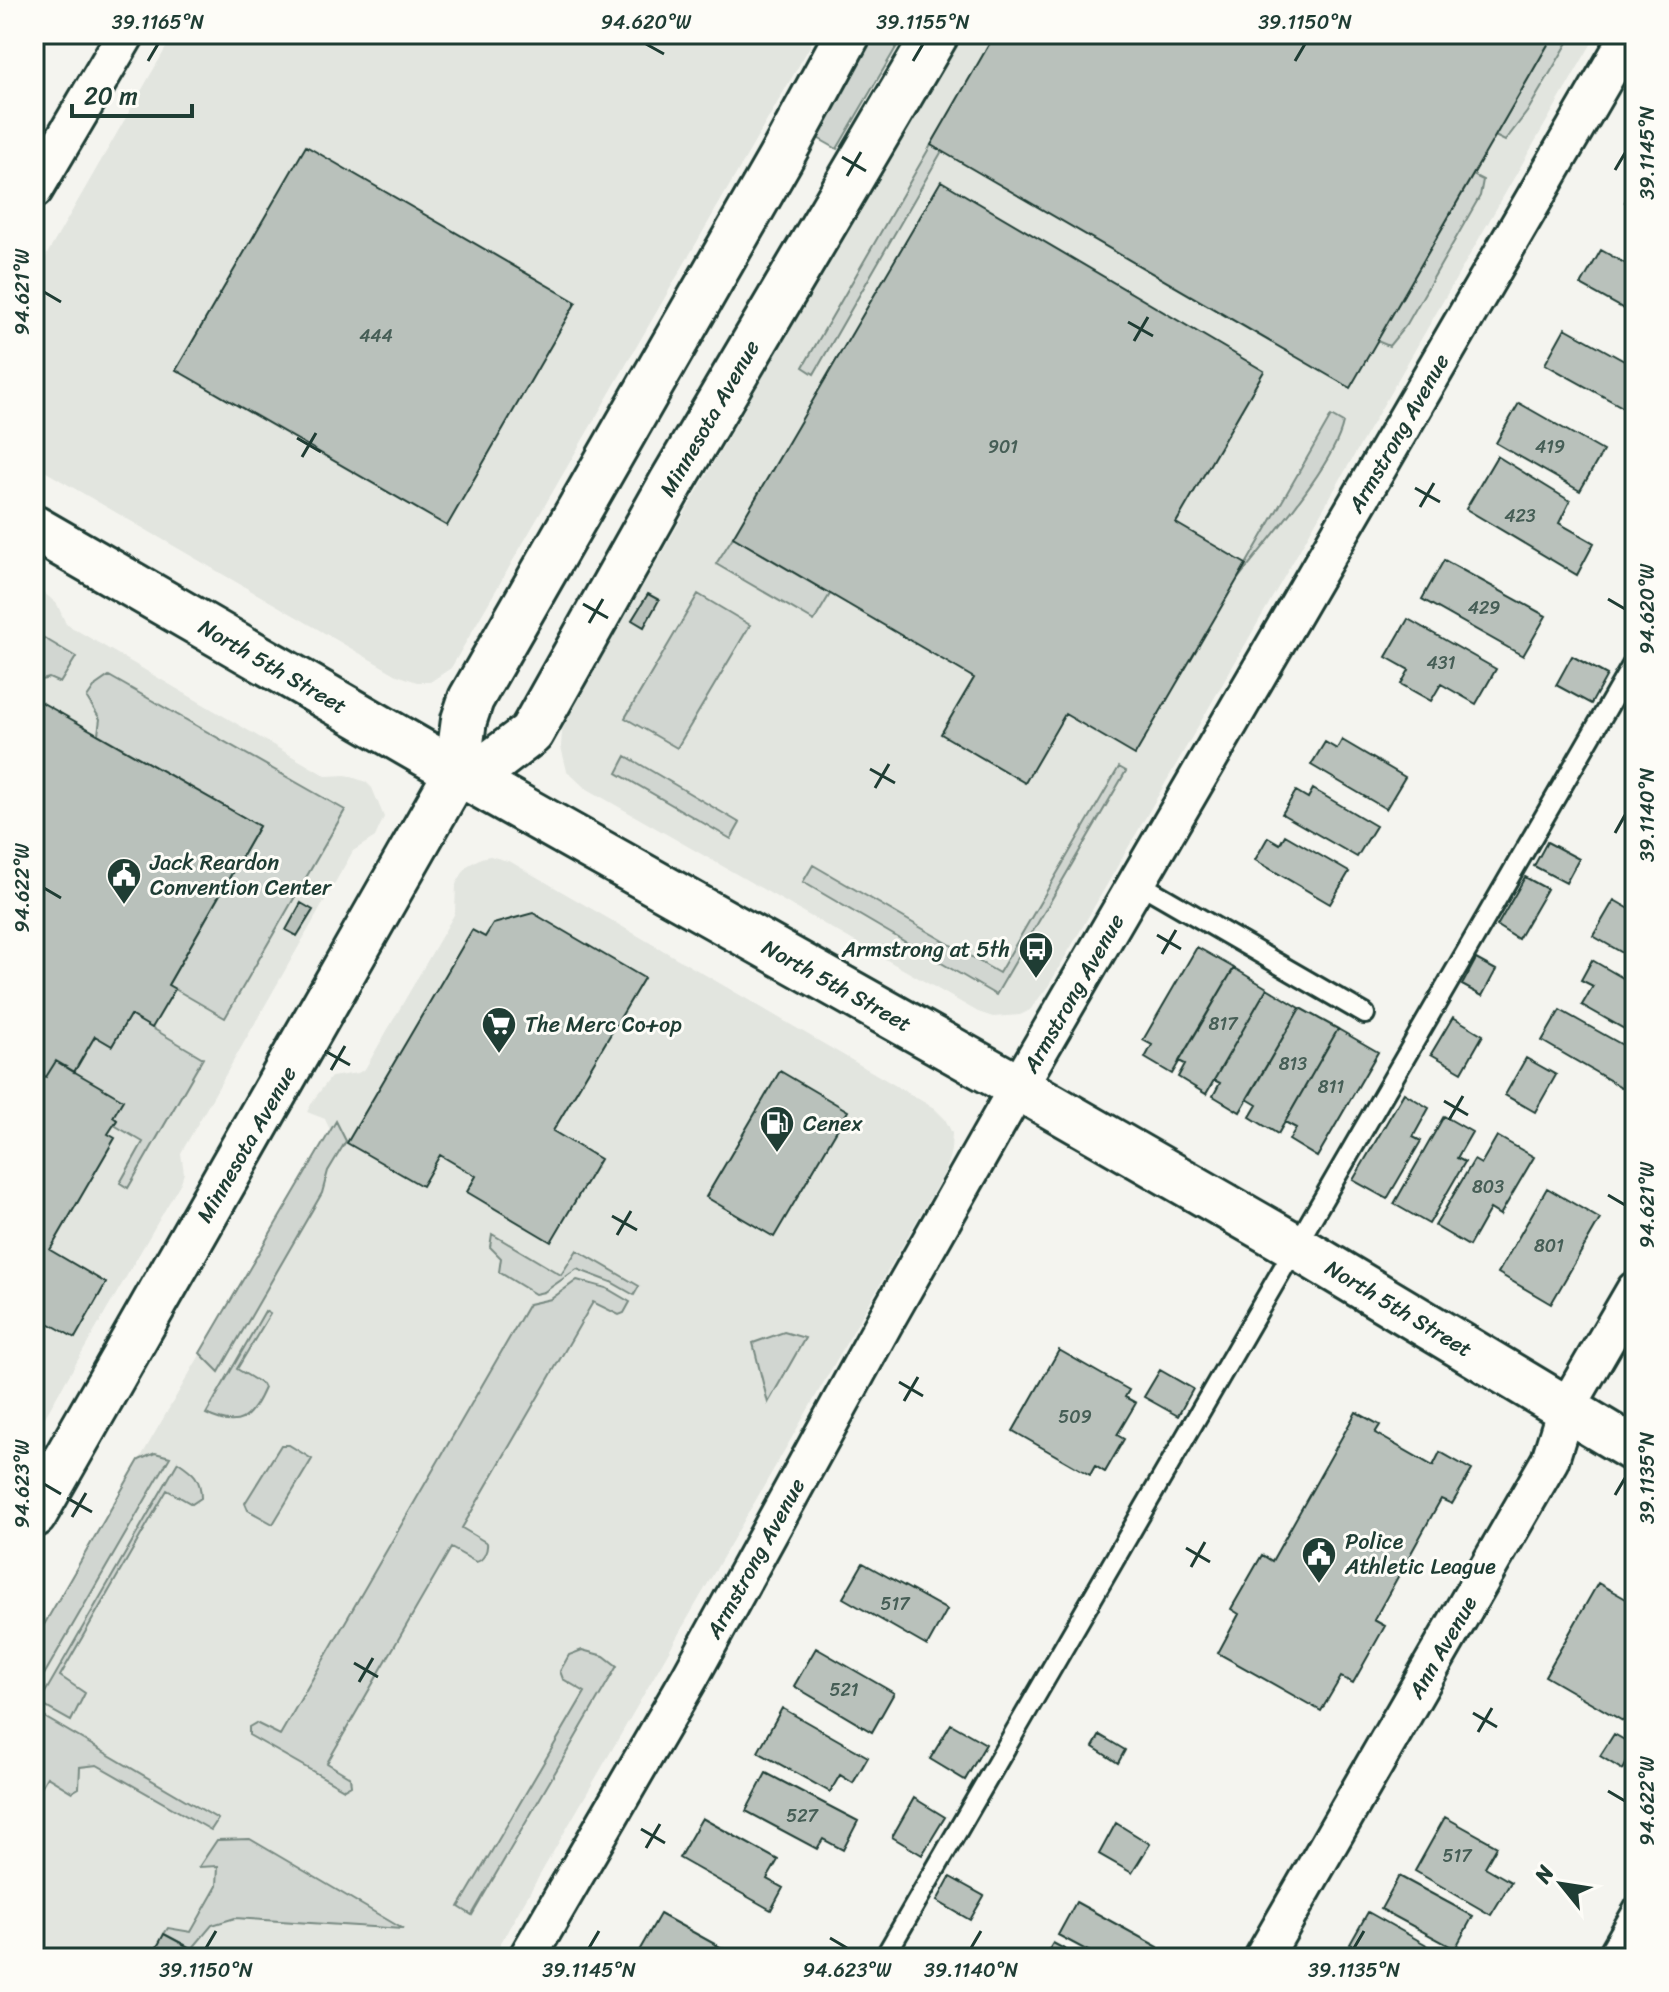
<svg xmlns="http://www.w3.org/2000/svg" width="1669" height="1992" font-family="Sriracha,sans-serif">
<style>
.built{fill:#e2e5df}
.green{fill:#d1d6d1;stroke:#788a82;stroke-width:2}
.building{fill:#b9c1bb;stroke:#1f3d34;stroke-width:2}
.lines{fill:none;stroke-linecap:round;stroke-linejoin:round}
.service-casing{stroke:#1f3d34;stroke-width:24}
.minor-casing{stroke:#1f3d34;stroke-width:42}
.secondary-casing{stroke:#1f3d34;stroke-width:50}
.service{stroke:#fdfcf7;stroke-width:18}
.minor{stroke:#fdfcf7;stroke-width:36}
.secondary{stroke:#fdfcf7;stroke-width:44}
.ticks{fill:none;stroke:#1f3d34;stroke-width:3}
.labels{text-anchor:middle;stroke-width:6;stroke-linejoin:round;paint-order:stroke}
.number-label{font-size:18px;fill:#465e56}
.street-label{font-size:22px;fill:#1f3d34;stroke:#fdfcf7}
.poi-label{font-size:22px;fill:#1f3d34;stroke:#fdfcf7;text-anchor:start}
.neatline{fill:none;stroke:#1f3d34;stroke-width:3}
.ticks-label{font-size:20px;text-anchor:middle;fill:#1f3d34}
</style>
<rect width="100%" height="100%" fill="#f4f4ef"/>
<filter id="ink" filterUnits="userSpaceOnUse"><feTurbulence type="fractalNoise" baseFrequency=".0125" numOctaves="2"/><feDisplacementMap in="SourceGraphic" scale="16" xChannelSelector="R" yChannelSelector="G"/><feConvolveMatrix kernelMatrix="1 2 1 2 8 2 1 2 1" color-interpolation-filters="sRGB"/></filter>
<g filter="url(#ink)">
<!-- built -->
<path class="built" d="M174,34H817L451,668L430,682H417L397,675L34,465V277Z
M960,34H1597L1049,985L1030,1010L1020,1015L993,1017L978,1012L584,787L567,771L561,747L562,732L567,718Z
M34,584L57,604L66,624L326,776L346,775L366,782L372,788L384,817L375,837L353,851L181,1153L184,1173L181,1182L34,1436Z
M490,856L511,862L934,1108L945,1119L952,1133L951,1150L946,1170L492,1958H34V1642L330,1130L325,1119L307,1112L314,1099L331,1077L358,1073L365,1069L455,913L456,884L467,866L481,858Z"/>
<!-- green -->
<path class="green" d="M874,34H904L837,149L814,136Z
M1554,34H1573L1527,112L1505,141L1495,136Z
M931,145L942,151L814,374L803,367Z
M1473,175L1483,180L1480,196L1407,324L1389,346L1377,341Z
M1331,416L1343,423C1334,466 1265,543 1237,580Z
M733,537L830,594L814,621L716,564Z
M698,594L750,625L677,748L625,718Z
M34,632L76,657L60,683L49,678L34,682Z
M109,676L345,810L225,1018L168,985L259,826L98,734L100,719L87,698L96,685Z
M626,756L740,823L731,839L617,773Z
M1119,767L1126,771L996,995L803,882L813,865L999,973Z
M130,1015L203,1058L128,1188L120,1183L143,1142L114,1125L117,1120L74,1072L95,1036L112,1046Z
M336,1121L346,1141L328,1171L322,1193L219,1372L200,1353Z
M492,1234L561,1275L577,1250L639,1286L634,1295L611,1282L577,1269L544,1292L535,1294L499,1272L501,1258L490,1247Z
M577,1280L606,1288L630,1302L624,1313L619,1315L593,1302L462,1528L487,1543C488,1551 483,1561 476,1562L451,1548L327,1763L350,1777L351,1785L344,1789L249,1735V1727L256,1723L280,1735L529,1304L551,1299Z
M265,1311L270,1314L237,1369L262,1384L264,1388C250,1420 239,1430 206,1414Z
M784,1332L805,1338L768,1403L753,1343Z
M281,1445H289L312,1459L273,1524L248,1510L245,1503Z
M155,1453L170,1457L34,1692V1642L139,1460Z
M178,1462C193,1472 201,1478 201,1498L192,1504L167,1490L60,1676L85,1693L71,1721L39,1703Z
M582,1650L604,1656L617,1666L472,1915L459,1907L585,1692L563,1679L560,1671L569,1655Z
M34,1711L218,1819L211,1830L97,1765L80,1767L79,1788L72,1792L47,1777L34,1799Z
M250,1839L403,1929L235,1918L212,1925L192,1949L164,1934L168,1928L191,1932L217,1886L218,1866L199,1867L217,1840Z"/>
<!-- building -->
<path class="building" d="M995,34H1554L1350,388L931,145Z
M306,146L576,302L447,526L176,370Z
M941,181L1264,371L1176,523L1246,564L1237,580L1135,755L1065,714L1025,783L941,734L974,678L733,537Z
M1635,186V208L1625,202Z
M1601,250L1635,269V315L1581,285Z
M1565,328L1635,367V392L1626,409L1545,364Z
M1519,403L1603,451L1580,491L1496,443Z
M1497,456L1570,501L1559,523L1594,543L1577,575L1466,509Z
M1444,560L1546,616L1523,656L1422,599Z
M648,594L659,600L644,627L632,620Z
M1408,619L1496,669L1476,704L1441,684L1431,701L1401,684L1409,670L1386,657Z
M1572,656L1607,675L1591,704L1556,685Z
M34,698L259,826L168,985L175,989L152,1028L130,1015L112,1046L95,1036L74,1072L56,1061L46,1077L34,1070Z
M1342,740L1405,777L1386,809L1311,765L1325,742L1337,749Z
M1313,789L1376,826L1357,857L1282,814L1296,791L1308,798Z
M1285,835L1349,872L1330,904L1255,860L1268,837L1280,844Z
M1547,842L1579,859L1566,883L1534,866Z
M1525,877L1547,889L1518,939L1497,926Z
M1614,900L1635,912V960L1593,936Z
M301,903L313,910L297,936L286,930Z
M533,913L644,978L553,1131L600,1159L551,1242L467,1192L476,1176L440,1155L422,1186L347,1143L472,930L485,937L493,924Z
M1197,947L1234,968L1172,1074L1145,1058L1152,1045L1143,1040Z
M1476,959L1496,970L1482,996L1462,985Z
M1592,960L1635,985V1035L1582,1005L1593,986L1581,980Z
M1234,968L1267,988L1206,1094L1178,1077L1185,1064L1179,1061Z
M1267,988L1300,1008L1240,1112L1213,1096L1220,1083L1214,1080Z
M1300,1008L1338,1029L1278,1134L1250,1117L1257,1105L1247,1099Z
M1560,1010L1635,1052V1095L1542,1041Z
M1453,1017L1483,1035L1462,1072L1431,1054Z
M1338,1029L1378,1052L1317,1157L1289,1140L1296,1128L1285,1122Z
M1526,1058L1556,1075L1535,1112L1505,1095Z
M56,1061L123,1100L113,1117L117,1120L108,1134L115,1138L50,1250L106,1283L75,1338L34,1315V1070L46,1077Z
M780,1071L848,1111L774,1237L706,1197Z
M1404,1093L1429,1108L1413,1137L1421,1141L1387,1199L1353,1180Z
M1444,1116L1472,1132L1457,1158L1465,1162L1429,1224L1394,1204Z
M1497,1136L1534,1157L1500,1215L1490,1209L1469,1246L1435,1226L1474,1160L1481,1164Z
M1547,1188L1600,1219L1551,1304L1498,1273Z
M1059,1350L1129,1390L1125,1397L1136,1403L1117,1435L1124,1439L1105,1472L1095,1466L1090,1475L1013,1431Z
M1160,1370L1193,1389L1178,1416L1144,1397Z
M1356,1412L1380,1425L1375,1433L1433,1466L1440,1452L1472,1470L1452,1504L1441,1499L1374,1620L1385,1626L1353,1683L1341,1677L1321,1711L1218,1653L1239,1614L1231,1609L1262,1555L1272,1561Z
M863,1563L947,1610L927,1646L843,1598Z
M1598,1583L1635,1604V1728L1545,1676Z
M816,1648L894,1693L872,1732L794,1686Z
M782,1708L868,1757L853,1783L840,1775L830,1792L758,1752Z
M951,1724L986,1744L965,1780L930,1759Z
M1614,1734L1635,1746L1623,1770L1600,1756Z
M1100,1735L1125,1750L1118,1763L1093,1747Z
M766,1773L858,1821L843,1850L823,1839L817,1849L746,1811Z
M914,1798L945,1817L922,1855L892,1837Z
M1445,1817L1497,1846L1485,1867L1511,1882L1491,1915L1415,1871Z
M702,1818L778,1860L767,1879L783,1888L771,1910L679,1858Z
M1116,1823L1150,1844L1132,1873L1099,1854Z
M1399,1876L1473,1916L1455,1949L1381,1909Z
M950,1877L984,1896L970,1920L937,1901Z
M1076,1902L1158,1947L1152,1958H1101L1058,1935Z
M1368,1912L1441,1953L1438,1958H1375L1350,1944Z
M660,1914L740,1958L636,1956Z
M164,1934L196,1951L192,1958H151Z
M1053,1943L1081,1958H1044Z"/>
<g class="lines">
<!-- service casing -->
<g class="service-casing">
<path id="service" d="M1137,882L1365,1014
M884,1958L1635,660
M1605,1958L1635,1906"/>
</g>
<!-- minor casing -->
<g class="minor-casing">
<path id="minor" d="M34,190L126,34
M527,1958L690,1677L887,1318L1018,1087L1630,34
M1263,1958L1550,1460L1566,1409L1635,1290"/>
</g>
<!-- secondary casing -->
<g class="secondary-casing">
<path id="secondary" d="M34,528L457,772L1018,1087L1295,1246L1635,1450
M457,772L493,762L531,733L672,482L936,34
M34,1515L457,772L464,720L471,699L780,159L848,34"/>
</g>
<!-- service -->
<use href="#service" class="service"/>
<!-- minor -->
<use href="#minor" class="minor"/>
<!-- secondary -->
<use href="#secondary" class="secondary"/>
</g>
</g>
<!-- ticks -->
<path class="ticks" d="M646,44L664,54M148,61L158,44M913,61L923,44M1295,61L1305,44M842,157L866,171M1615,170L1625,153M847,176L861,152M44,292L61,302M1128,322L1153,336M1134,341L1148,317M297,438L321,452M302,457L316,433M1415,488L1440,502M1420,507L1434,483M1608,599L1625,609M583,604L608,618M589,623L603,599M870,769L895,783M875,788L889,764M1615,833L1625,815M44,888L61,898M1157,935L1181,949M1162,954L1176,930M325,1051L350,1065M331,1070L345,1046M1444,1101L1468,1115M1449,1120L1463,1096M1608,1195L1625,1205M612,1216L637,1230M617,1235L631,1211M899,1382L923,1396M904,1401L918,1377M44,1484L61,1494M1615,1495L1625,1478M67,1498L92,1512M72,1517L86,1493M1186,1548L1210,1562M1191,1567L1205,1542M354,1663L378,1677M359,1682L373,1658M1473,1713L1497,1727M1478,1732L1492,1708M1608,1791L1625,1801M641,1829L665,1843M646,1848L660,1824M830,1938L847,1948M206,1948L216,1931M589,1948L599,1931M971,1948L981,1931M1354,1948L1364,1931"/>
<!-- icons -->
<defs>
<g id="civic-pin" transform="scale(1.8)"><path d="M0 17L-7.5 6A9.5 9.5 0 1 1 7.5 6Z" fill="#1f3d34" stroke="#fdfcf7"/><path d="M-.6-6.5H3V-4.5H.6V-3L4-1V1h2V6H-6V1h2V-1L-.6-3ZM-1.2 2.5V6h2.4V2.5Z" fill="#fff"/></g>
<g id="bus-pin" transform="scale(1.8)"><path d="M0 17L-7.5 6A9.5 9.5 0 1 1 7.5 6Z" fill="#1f3d34" stroke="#fdfcf7"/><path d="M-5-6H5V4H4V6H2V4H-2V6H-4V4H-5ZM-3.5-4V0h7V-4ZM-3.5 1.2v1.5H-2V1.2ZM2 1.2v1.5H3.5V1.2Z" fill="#fff"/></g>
<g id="supermarket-pin" transform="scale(1.8)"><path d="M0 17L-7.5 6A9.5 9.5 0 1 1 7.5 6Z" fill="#1f3d34" stroke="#fdfcf7"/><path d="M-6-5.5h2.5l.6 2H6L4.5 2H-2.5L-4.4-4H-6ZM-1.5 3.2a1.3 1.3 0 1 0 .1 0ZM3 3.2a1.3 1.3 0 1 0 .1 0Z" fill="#fff"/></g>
<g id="fuel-pin" transform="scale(1.8)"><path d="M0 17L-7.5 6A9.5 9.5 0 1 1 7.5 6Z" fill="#1f3d34" stroke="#fdfcf7"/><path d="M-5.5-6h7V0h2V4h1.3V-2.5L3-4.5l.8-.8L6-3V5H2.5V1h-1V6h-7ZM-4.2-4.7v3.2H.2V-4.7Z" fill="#fff"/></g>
</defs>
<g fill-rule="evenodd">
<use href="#civic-pin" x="124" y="875"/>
<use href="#bus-pin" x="1036" y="949"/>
<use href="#supermarket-pin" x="499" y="1024"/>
<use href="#fuel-pin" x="777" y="1123"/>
<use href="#civic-pin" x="1319" y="1554"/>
</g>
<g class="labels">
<!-- number labels -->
<g class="number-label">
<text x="376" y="342">444</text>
<text x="1003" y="453">901</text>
<text x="1550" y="453">419</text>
<text x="1520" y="522">423</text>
<text x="1484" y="614">429</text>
<text x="1441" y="669">431</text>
<text x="1223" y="1030">817</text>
<text x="1293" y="1070">813</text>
<text x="1331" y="1093">811</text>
<text x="1488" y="1193">803</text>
<text x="1549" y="1252">801</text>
<text x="1075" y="1423">509</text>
<text x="895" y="1610">517</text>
<text x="844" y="1696">521</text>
<text x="802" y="1822">527</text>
<text x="1457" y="1862">517</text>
</g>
<!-- street labels -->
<g class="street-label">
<text transform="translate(709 418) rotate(-60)" y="8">Minnesota Avenue</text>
<text transform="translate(1398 433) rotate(-60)" y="8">Armstrong Avenue</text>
<text transform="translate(273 666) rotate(30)" y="8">North 5th Street</text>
<text transform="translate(837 985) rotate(29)" y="8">North 5th Street</text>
<text transform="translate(1073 993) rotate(-60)" y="8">Armstrong Avenue</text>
<text transform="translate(246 1144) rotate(-60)" y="8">Minnesota Avenue</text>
<text transform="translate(1399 1308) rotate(31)" y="8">North 5th Street</text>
<text transform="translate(755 1558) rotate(-61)" y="8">Armstrong Avenue</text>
<text transform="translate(1442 1647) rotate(-60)" y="8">Ann Avenue</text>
</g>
<!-- poi labels -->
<g class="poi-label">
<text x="150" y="870">Jack Reardon<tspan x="150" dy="25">Convention Center</tspan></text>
<text x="1010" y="957" text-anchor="end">Armstrong at 5th</text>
<text x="525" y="1032">The Merc Co+op</text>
<text x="803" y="1131">Cenex</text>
<text x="1345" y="1549">Police<tspan x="1345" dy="25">Athletic League</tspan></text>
</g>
</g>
<!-- margin -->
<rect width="1669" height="1992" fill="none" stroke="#fdfcf7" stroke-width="88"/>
<!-- north arrow -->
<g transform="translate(1561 1884) rotate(300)" stroke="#fdfcf7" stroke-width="6" paint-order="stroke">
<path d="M0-6L14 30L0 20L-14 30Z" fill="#1f3d34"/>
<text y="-12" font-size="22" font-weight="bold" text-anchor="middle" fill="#1f3d34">N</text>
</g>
<!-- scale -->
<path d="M72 104v12h120v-12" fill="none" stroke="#1f3d34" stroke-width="4"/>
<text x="84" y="104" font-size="24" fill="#1f3d34" stroke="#fdfcf7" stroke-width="6" paint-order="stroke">20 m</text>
<rect x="44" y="44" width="1581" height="1904" class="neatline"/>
<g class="ticks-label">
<text x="158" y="29">39.1165°N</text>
<text x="646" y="29">94.620°W</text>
<text x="923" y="29">39.1155°N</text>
<text x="1305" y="29">39.1150°N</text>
<text transform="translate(1647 153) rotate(-90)" y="7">39.1145°N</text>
<text transform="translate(22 292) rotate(-90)" y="7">94.621°W</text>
<text transform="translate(1647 609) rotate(-90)" y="7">94.620°W</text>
<text transform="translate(1647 815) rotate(-90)" y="7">39.1140°N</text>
<text transform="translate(22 888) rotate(-90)" y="7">94.622°W</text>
<text transform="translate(1647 1205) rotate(-90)" y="7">94.621°W</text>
<text transform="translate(1647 1478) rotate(-90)" y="7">39.1135°N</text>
<text transform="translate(22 1484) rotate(-90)" y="7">94.623°W</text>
<text transform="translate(1647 1801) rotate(-90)" y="7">94.622°W</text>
<text x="206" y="1977">39.1150°N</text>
<text x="589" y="1977">39.1145°N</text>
<text x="847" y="1977">94.623°W</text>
<text x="971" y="1977">39.1140°N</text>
<text x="1354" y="1977">39.1135°N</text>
</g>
</svg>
